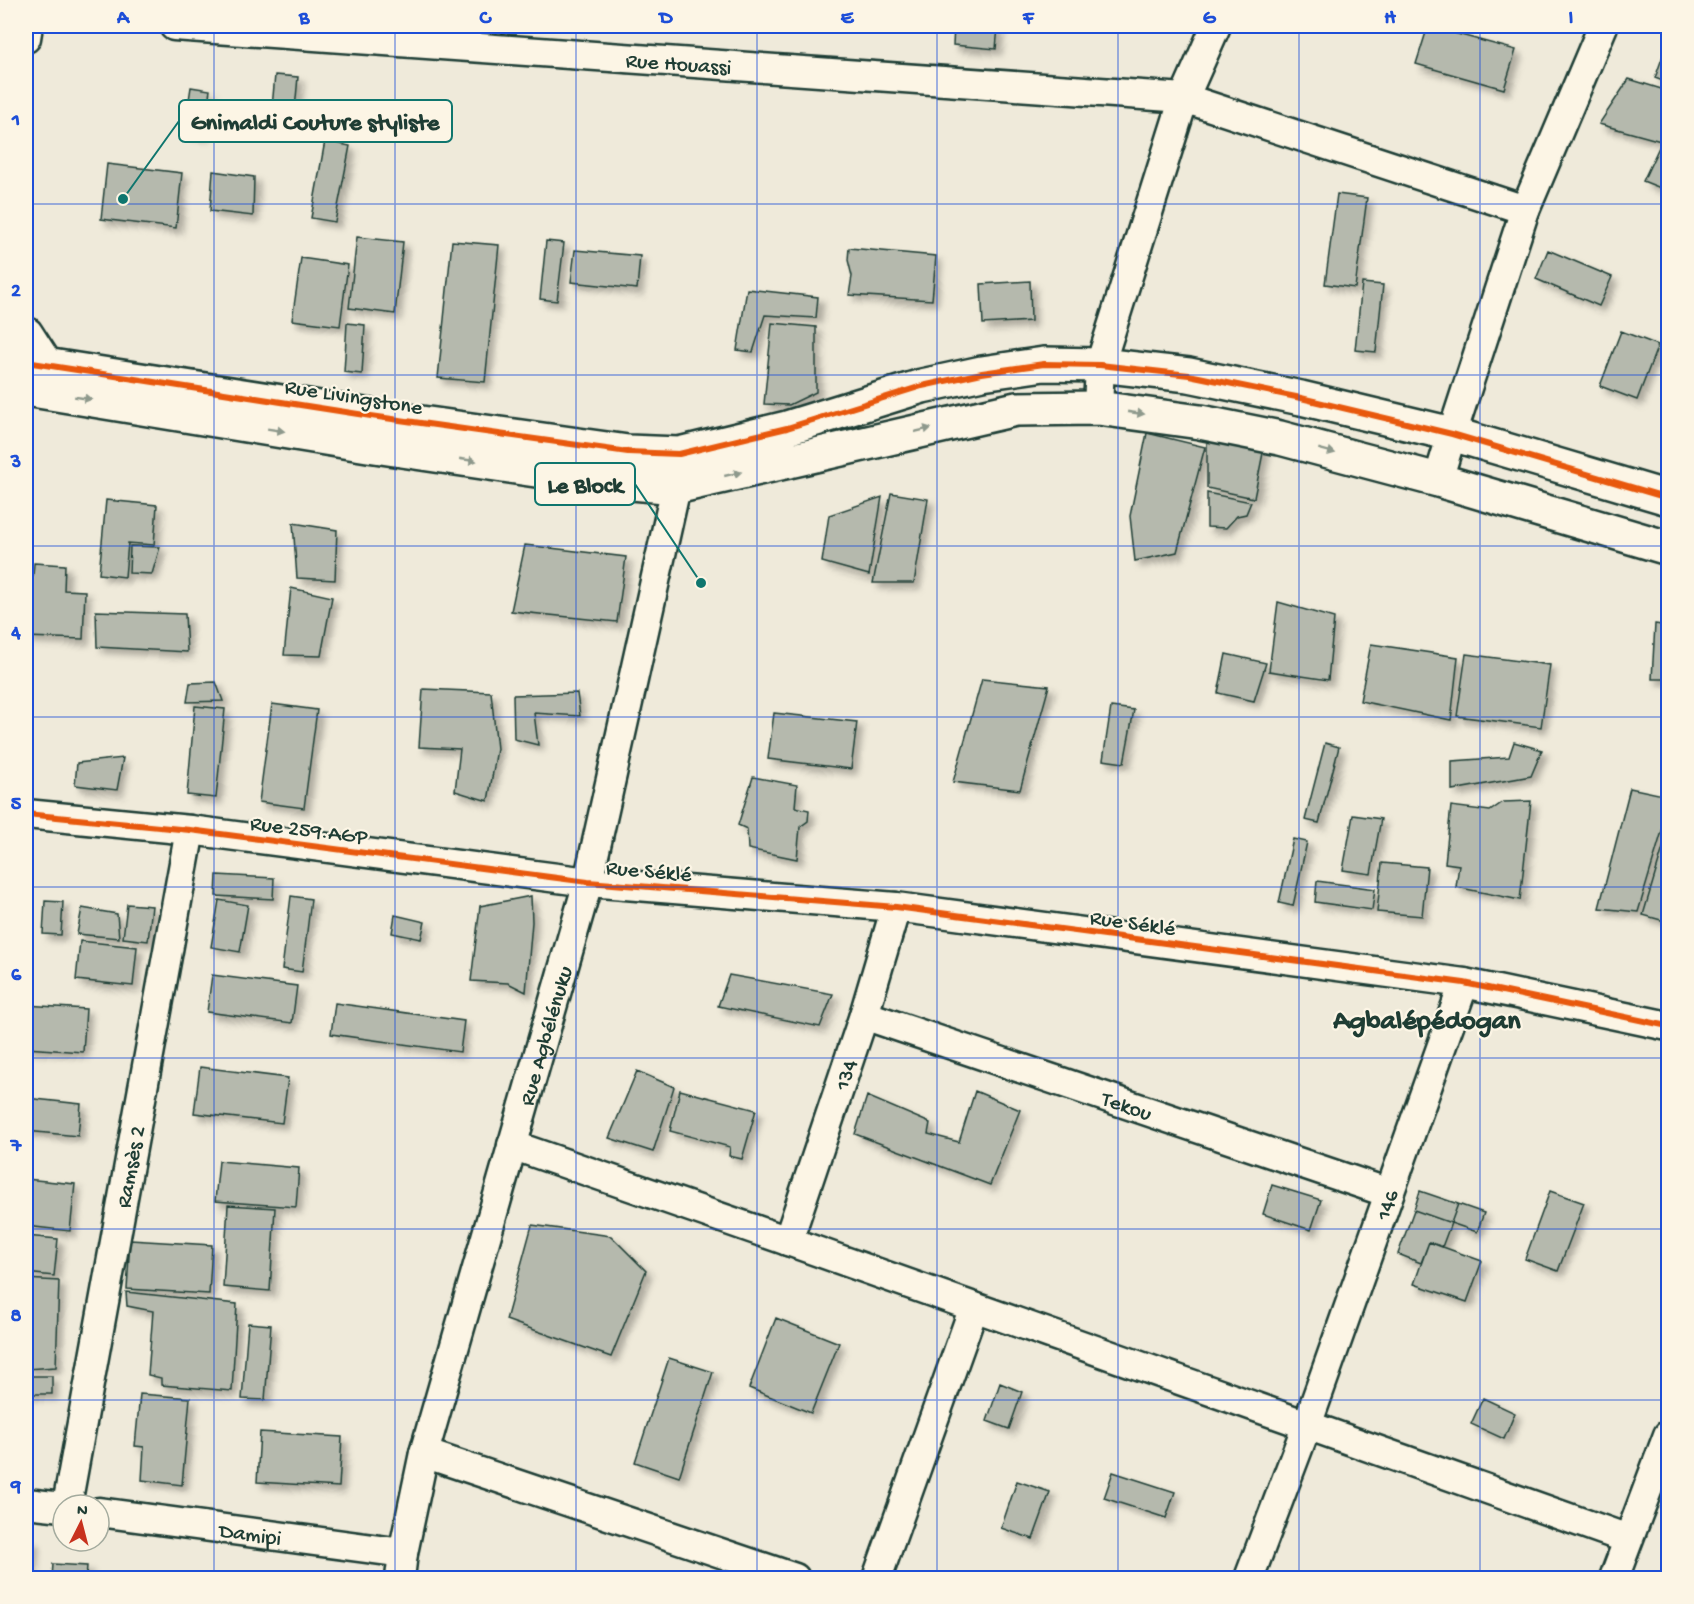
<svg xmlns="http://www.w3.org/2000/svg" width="1694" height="1604" font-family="'Gochi Hand',sans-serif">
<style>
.building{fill:#b5b9ad;stroke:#1f3d34;stroke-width:1.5;filter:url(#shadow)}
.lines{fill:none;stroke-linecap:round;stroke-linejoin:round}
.minor-casing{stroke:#1f3d34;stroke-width:33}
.tertiary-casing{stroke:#1f3d34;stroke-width:38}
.minor{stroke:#fcf5e5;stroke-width:28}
.tertiary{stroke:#fcf5e5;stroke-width:33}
.cycleway-casing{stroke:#fcf5e5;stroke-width:10}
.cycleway{stroke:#e8590c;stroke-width:6}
.oneway{fill:#8e998c}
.grid{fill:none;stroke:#1d4ed8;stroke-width:1.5;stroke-opacity:0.55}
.labels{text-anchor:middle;stroke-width:4.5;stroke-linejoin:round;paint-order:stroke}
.street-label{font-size:22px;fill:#1f3d34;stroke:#fcf5e5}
.district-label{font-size:28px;font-weight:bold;fill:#1f3d34;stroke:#fcf5e5}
.leader{fill:none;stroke:#0f766e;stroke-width:2}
.callout-dot{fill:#0f766e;stroke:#fcf5e5;stroke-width:2}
.callout{fill:#fcf5e5;stroke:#0f766e;stroke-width:2}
.callout-label{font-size:24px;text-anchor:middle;font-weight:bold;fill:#1f3d34}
.neatline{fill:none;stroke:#1d4ed8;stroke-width:2}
.grid-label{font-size:20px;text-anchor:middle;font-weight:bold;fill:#1d4ed8}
</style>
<defs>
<filter id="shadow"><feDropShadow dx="5.5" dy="5.5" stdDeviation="3" flood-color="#0004"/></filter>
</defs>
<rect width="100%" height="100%" fill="#efeada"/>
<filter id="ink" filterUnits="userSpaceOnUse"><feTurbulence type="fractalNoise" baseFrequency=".0167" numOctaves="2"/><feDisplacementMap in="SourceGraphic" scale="12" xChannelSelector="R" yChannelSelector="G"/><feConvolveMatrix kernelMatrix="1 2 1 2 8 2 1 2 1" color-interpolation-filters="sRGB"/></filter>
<g filter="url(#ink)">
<!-- building -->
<path class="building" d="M954,26H998L996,49L953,45Z
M1428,26L1516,50L1504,89L1416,64Z
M1666,47L1668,48V83L1655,78Z
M275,75L298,77L295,109L272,107Z
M1629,79L1668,91V143L1599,124Z
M191,87L210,90L203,135L184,132Z
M325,141L350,146L335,222L311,218Z
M1660,145L1668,148V191L1643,181Z
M107,164L182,173L176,228L101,219Z
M213,171L254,177L253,216L210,211Z
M1337,194L1367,198L1355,288L1325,284Z
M357,237L403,242L395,314L349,308Z
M452,241L499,245L485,382L438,378Z
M546,241L564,243L557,301L540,299Z
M849,248L936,256L932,300L849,295L852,276L848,260Z
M575,250L640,256L637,289L571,282Z
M1548,250L1612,277L1599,306L1536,279Z
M301,258L348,265L340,326L292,320Z
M1030,281L1031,321L983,324L981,284Z
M1362,283L1383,285L1376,352L1355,350Z
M747,289L818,297L816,318L765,315L753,352L737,350Z
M347,323L365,325L362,374L344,372Z
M772,323L816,327V392L789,405L764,404Z
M1621,331L1658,345L1637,400L1600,386Z
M1207,432L1264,448L1254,498L1207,488Z
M1147,433L1205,447L1177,552L1135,561L1130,516Z
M891,493L928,499L914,583H873Z
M1207,493L1251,502L1246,514L1237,516L1226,528L1207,527Z
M882,497L869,575L822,562L829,515Z
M106,500L157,505L154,545L128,543L125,577L99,574Z
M293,523L337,530L335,580L297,578Z
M525,545L626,557L617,622L511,611Z
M130,546L160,547L152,574L129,573Z
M34,563L65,565L64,590L85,591L83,639L26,637V576H33Z
M291,588L332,597L321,656L284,655Z
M1278,602L1334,618L1328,680L1269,671Z
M96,611L185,614L187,652L97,647Z
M1655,624L1668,626V679H1652Z
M1371,644L1458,657L1451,720L1360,701Z
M1226,654L1266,663L1254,701L1218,693Z
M1466,654L1550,665L1541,727L1457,716Z
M982,679L1049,686L1020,790L953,782Z
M216,682L223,701L187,702L190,683Z
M423,689L491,692L497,749L488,801L455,791L460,749L419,747Z
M577,693L580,716L534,713L538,745L514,739L513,695Z
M272,704L317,710L304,808L259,802Z
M195,706L225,709L216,798L187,795Z
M1111,707L1134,710L1124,763L1103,760Z
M774,713L857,722L851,769L768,759Z
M1514,742L1542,750L1531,776L1452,790V761L1509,757Z
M1325,743L1339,747L1319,823L1305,820Z
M123,758L117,790L75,785L77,763Z
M753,777L797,785L795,807L809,810L808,821L800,827L797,859L748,849L747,829L738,825Z
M1630,788L1668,796V811L1638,912L1599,908Z
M1531,801L1520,900L1456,887L1459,865L1445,863L1451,806L1490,811L1503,802Z
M1353,815L1381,819L1371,874L1343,870Z
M1668,831V922L1643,915Z
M1293,839L1307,842L1293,906L1279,903Z
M1382,863L1427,867L1422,916L1377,912Z
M217,875L274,878L273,899L216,896Z
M1317,881L1375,889L1372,910L1315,902Z
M291,896L311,899L302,972L282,969Z
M531,896L532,922L526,992L508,983L471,981L480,906Z
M219,900L248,905L240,952L211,947Z
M45,901L63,902L61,935L43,934Z
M127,904L152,906L148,941L123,938Z
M82,908L117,914L119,938L77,934Z
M395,915L425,922L421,939L392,933Z
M80,941L137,947L133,986L76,980Z
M212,975L297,986L292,1023L207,1012Z
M729,975L833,994L820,1027L718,1006Z
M335,1003L464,1021L460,1052L331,1034Z
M26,1005L86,1009L83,1052L26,1048Z
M200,1067L288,1078L282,1123L194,1113Z
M637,1071L674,1087L653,1152L609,1138Z
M680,1090L756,1110L742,1159L729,1156L730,1147L670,1131Z
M975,1091L1020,1110L990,1185L855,1134L867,1096L930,1123L928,1134L959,1142Z
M26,1098L81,1104L78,1136L26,1131Z
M219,1161L299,1168L296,1207L215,1201Z
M26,1179L75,1184L70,1231L26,1226Z
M1272,1185L1321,1200L1311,1230L1263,1214Z
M1420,1191L1458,1204L1451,1223L1414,1210Z
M1550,1191L1584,1203L1558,1271L1525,1259Z
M1458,1204L1484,1213L1477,1232L1451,1223Z
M228,1205L275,1208L270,1291L223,1287Z
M1414,1210L1451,1223L1442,1247L1429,1242L1421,1263L1398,1254Z
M532,1225L611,1236L646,1271L611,1357L506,1320Z
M26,1236L58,1239L54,1276L26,1273Z
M130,1240L212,1245L209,1294L127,1289Z
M1429,1242L1482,1261L1467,1302L1414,1284Z
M26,1279L59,1281L56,1367L26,1369Z
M126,1292L237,1304L232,1391L161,1385V1378L148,1375L153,1311L127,1306Z
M776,1318L839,1343L811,1413L749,1388Z
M248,1323L271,1325L265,1400L242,1399Z
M669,1358L713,1372L679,1477L635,1462Z
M26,1376H52V1394H26Z
M1000,1383L1022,1392L1009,1429L987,1421Z
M140,1394L190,1398L182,1485L142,1480L144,1447L135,1446Z
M1483,1398L1515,1413L1504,1439L1471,1424Z
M260,1432L342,1437L339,1487L257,1482Z
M1113,1472L1175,1492L1166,1518L1104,1498Z
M1017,1481L1050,1492L1033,1539L1001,1528Z
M26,1540L33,1541L30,1578H26Z
M53,1564L87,1566L86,1578H52Z"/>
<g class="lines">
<!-- minor casing -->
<g class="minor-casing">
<g id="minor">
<path id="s1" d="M174,26L1184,98L1525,210"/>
<path d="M26,38L28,26"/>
<path d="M1098,408L1100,365L1184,98L1216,26"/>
<path d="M1438,480L1452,434L1525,210L1603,26"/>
<path d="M26,814L190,830L588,882L896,907L1464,983L1668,1026"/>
<path id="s2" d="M864,1015L1389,1193"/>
<path d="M512,1145L788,1241L1628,1539"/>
<path id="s3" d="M788,1241L864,1015L896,907"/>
<path d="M424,1453L795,1578"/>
<path d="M26,1503L63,1507"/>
<path id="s4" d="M67,1505L190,830"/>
<path id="s5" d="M99,1512L403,1553"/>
<path id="s6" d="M400,1578L403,1553L424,1453L588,882L676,487L678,467"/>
<path d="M877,1578L974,1307"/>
<path id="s7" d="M1249,1578L1307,1425L1464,983"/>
<path d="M1614,1578L1668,1435"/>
</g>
</g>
<!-- tertiary casing -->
<g class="tertiary-casing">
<path id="tertiary" d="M26,334L46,365
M26,362L371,416L628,452L679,454L787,428L922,386L982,373L1044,364L1100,365L1189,375L1301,398L1452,434L1668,498
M26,389L368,445L610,481L676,487L1016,409L1098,408L1200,422L1280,438L1438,480L1668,548"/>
</g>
<!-- minor -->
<use href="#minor" class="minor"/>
<!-- tertiary -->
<use href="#tertiary" class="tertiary"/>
<!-- cycleway casing -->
<g class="cycleway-casing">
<path id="cycleway" d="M26,362L371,416L628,452L679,454L787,428L922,386L982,373L1044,364L1100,365L1189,375L1301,398L1452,434L1668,498
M26,814L190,830L588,882L896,907L1464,983L1668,1026"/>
</g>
<!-- cycleway -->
<use href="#cycleway" class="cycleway"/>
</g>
<!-- one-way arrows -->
<defs><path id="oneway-solid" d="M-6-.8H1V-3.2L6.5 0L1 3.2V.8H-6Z" transform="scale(1.5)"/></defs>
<g class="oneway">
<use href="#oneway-solid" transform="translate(83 398) rotate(9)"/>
<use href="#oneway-solid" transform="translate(1136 413) rotate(8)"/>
<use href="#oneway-solid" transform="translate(276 430) rotate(9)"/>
<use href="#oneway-solid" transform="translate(923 430) rotate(-13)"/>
<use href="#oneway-solid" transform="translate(1327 451) rotate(15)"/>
<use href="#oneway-solid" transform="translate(468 460) rotate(8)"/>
<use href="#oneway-solid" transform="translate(733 474) rotate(-13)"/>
</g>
</g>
<!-- grid -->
<path class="grid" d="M214,26V1578M395,26V1578M576,26V1578M757,26V1578M937,26V1578M1118,26V1578M1299,26V1578M1480,26V1578M26,204H1668M26,375H1668M26,546H1668M26,717H1668M26,887H1668M26,1058H1668M26,1229H1668M26,1400H1668"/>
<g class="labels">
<!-- street labels -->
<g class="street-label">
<text dy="8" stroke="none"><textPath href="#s1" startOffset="506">Rue Houassi</textPath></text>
<text transform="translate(354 395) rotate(9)" y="8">Rue Livingstone</text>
<text transform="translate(309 828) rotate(7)" y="8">Rue 259.AGP</text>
<text transform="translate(649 869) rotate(5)" y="8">Rue Séklé</text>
<text transform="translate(1133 921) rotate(8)" y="8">Rue Séklé</text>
<text dy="8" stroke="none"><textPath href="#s6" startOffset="562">Rue Agbélénuku</textPath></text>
<text dy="8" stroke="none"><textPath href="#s3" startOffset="176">134</textPath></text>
<text dy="8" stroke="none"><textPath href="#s2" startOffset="278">Tekou</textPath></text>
<text dy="8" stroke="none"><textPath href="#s4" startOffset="344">Ramsès 2</textPath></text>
<text dy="8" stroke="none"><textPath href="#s7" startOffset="398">146</textPath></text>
<text dy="8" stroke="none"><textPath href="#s5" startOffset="153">Damipi</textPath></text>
</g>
<!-- district labels -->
<g class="district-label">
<text x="1427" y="1028">Agbalépédogan</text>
</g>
</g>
<!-- callouts -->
<path class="leader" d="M123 199L179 121M701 583L635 484"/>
<g class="callout-dot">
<circle cx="123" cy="199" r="6"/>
<circle cx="701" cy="583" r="6"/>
</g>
<g class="callout">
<rect x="179" y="100" width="273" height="42" rx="6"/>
<rect x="535" y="463" width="100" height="42" rx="6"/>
</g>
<g class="callout-label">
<text x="315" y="129">Gnimaldi Couture styliste</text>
<text x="585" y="492">Le Block</text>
</g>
<!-- margin -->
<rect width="1694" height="1604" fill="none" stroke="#fcf5e5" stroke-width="66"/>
<!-- north arrow -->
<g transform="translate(81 1523) rotate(6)"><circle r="28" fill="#fcf5e5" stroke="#a4ab9e" stroke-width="1.5"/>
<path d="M0-4.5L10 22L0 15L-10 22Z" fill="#c8321e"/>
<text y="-9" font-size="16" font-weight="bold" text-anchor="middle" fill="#1f3d34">N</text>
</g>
<rect x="33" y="33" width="1628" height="1538" class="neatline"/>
<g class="grid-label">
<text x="123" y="23">A</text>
<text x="304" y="23">B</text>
<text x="485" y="23">C</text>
<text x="666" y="23">D</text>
<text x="847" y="23">E</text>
<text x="1028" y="23">F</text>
<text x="1209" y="23">G</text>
<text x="1390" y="23">H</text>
<text x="1571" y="23">I</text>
<text x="16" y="125">1</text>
<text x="16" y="296">2</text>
<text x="16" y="467">3</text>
<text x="16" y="638">4</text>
<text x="16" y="809">5</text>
<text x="16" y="980">6</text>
<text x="16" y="1151">7</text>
<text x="16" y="1321">8</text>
<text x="16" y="1492">9</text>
</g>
</svg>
